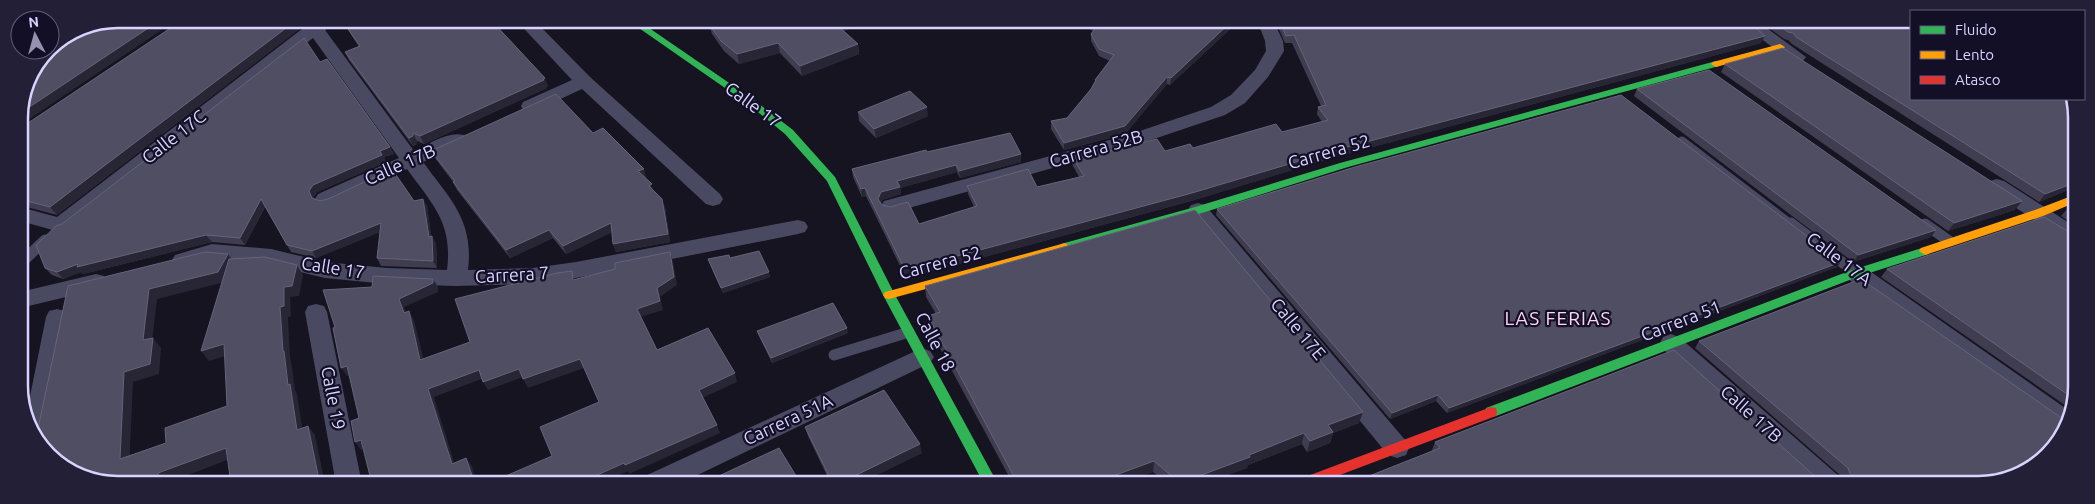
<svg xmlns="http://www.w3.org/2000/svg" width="2095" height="504" font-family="Ubuntu,sans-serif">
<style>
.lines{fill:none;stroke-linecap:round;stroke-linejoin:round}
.lane-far1{stroke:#4a4962;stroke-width:9}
.lane{stroke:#4a4962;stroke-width:11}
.street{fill:#4a4962;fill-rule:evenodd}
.fast{fill:#30b455;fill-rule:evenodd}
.slow{fill:#ff9f0a;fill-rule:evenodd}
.jam{fill:#e5322d;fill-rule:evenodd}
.wall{fill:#403d50}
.shaded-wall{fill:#282635}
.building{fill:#504e63;stroke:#66637b}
.labels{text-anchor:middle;stroke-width:4.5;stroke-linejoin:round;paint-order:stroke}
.street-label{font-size:18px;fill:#d9d4ff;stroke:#130f26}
.neighbourhood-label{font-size:19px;letter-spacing:1px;fill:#ffd6f0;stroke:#130f26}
.rim{fill:none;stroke:#d9d4ff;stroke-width:2.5}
</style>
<rect width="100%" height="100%" fill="#161421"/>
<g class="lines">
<!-- lane-far1 -->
<path class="lane-far1" d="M1682,141L1792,225"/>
<!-- lane -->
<path class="lane" d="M1791,223L1856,273
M1925,224L1949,241
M20,264L45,240
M834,355L909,332"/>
<!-- street -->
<path class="street" d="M280,19H305L314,22L320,19H342L340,23L325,30L414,151C429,144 448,131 464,135L467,139L464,143L423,162C450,199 474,220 468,270L533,268L576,262L798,220L805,222L808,227L805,232L798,234L576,278L533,284L456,286L387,284L325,278L271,265L212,260L183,268L175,265L172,260L175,255L212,244L271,249L325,262L387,268L447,270C453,223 433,205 407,169L332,204L325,206L318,204L315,199L318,194L399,158L313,38L67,230L60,232L20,221V207L57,217L302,29L282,23Z
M515,19H533L590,77L720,194L723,199L720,204L713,206L706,204L582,89L537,110L530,112L523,110L521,106L523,102L572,80Z
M1257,20H1273L1283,41L1284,51L1268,77L1245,103L1225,115L1142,143L891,213L884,211L881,206L884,201L1128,135L1211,107L1231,95L1255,70L1266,51L1265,41Z
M1736,20H1756L1806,57L1803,61L1797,62L1791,61Z
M1997,179L2004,181L2074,226V243L2067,241L1990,191L1987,186L1990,181Z
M1198,203L1205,205L1406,441L1409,448L1406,455L1397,458L1388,455L1191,215L1188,210L1191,205Z
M1856,265L1864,267L2071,412L2061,429L1848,279L1845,273L1848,267Z
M96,274L104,276L107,282L104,288L20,308V292Z
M316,304L324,306L327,312L362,484H336L305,312L308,306Z
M57,309L65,311L68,317L47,433L44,440L40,441L26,416L46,317L49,311Z
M1671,334L1679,337L1840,477L1844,485H1813L1663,349L1660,343L1663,337Z
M922,348L930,351L934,357L930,363L679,484H641L645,476Z"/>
<!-- fast -->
<path class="fast" d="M626,19H636L754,100L793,130L835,177L895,295L998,484H984L883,295L827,181L785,134L748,104Z
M1716,61L1721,64L1719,66L1348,167L1202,213L1065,251L1059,247L1061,244L1195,207L1340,163Z
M1925,247L1931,251L1929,254L1860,276L1496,416L1491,417L1486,416L1485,412L1486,408L1852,270Z"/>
<!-- slow -->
<path class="slow" d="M1780,44L1785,47L1783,49L1716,67L1711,64L1713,62Z
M2074,195V203L2043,216L1925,255L1919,251L1921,248L2035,210Z
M1065,243L1071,247L1069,250L889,299L885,298L883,295L885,292L889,291Z"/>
<!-- jam -->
<path class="jam" d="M1491,407L1496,408L1497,412L1496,416L1316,484H1295L1297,480Z"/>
</g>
<!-- wall -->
<path class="wall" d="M341,19H491L492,22L548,86L546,87L547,88L424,144L417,141V144L413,146L349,60L345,52L359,47Z
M713,19L877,20L843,31L858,44L859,54L802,76L780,53L739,64L724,51L712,34L709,24L714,23Z
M1089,20H1259V21L1258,28L1240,20L1170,85L1167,84L1125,134L1064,150L1051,129V121L1067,118L1091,89L1095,83V80L1110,61L1099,56L1091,41V34L1093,31L1088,28Z
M1275,20H1747L1761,43L1335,157L1191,201L914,276L911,272L904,274L866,196L862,197L853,177L852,169L927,152L1021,154V162L960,178L957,172L900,188L901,194L882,200L881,203L882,205L919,224L974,207L968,194L967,186L1037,187L1079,177L1072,164V157L1108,147L1107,152L1165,151L1193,148L1282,132L1322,122L1317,114L1318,107L1321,106L1292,43H1285Z
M1758,20L1911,21L2074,99V189L2073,188L2039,202L1792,44L1788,40L1784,39Z
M294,22L298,30L57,215L23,206L19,202V129Z
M320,62L390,147L394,154L384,157L386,162L317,192L313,198L320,201H414L427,206L431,236L436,243L437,268L381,266L377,258L380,232L316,258L291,252L265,207L245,245L212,242L83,274L81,272L63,279L52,275L45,268L62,224Z
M1725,64L2015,210L1948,231L1721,72Z
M1637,89L1931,237L1853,262L1634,96Z
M858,112L928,116L876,138L859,121Z
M593,133L646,177L645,178L665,207L670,242L616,252L613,244L612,232L566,254L553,238L510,258L457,190L453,182L435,158L431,151Z
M2074,206V225L2061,216L2068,208Z
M1217,209L1837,267L1447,413L1436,401L1390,419L1216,215Z
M2073,235H2074V406L2072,410L1881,277L1887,269Z
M730,258L770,277L723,293L708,259Z
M925,286L1359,423L1333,433L1330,443L1307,452L1302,444L1248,465L1247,468L1203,484H1168L1153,472L1119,484H1013L929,328L928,316L936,314L926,297Z
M757,331L848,333L772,363L759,336Z
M1699,341L1984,485L1357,484L1359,480L1433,451L1432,450L1435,442L1818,479H1842L1841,476L1695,348Z
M805,427L922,453L858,484H831L808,436Z"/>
<!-- shaded-wall -->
<path class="shaded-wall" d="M162,19H178L19,126V114Z
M845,19L877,20L837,33L835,23Z
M1233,20H1240L1170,85L1171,78Z
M294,22L298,30L57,215L50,207Z
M1765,36L1761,43L1335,157L1191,201L914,276L913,268L1336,150Z
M778,43L780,53L739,64L737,54Z
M858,44L859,54L802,76L800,66Z
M1167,77V84L1125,134L1064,150V143Z
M545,78L548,86L546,87L547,88L424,144L420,136Z
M927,107L928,116L876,138L874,129Z
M413,133L417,141V144L413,146L409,138Z
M390,147L394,154L384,157L386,162L317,192L313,198H312L309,191L313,185L380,151Z
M1108,147L1107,155L1102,153Z
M1021,154V162L960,178L959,171Z
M956,165L957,172L900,188L901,194L882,200L879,207L878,199L881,192L897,181Z
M644,169L646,177L641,179L638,171Z
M2074,183V187L2073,188L2039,202L2045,194Z
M865,188L866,196L862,197L861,189Z
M261,199L265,206L245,245L240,238Z
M423,199L427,206L432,240V236L436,243L437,268L433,261Z
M662,199L665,207L670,242L616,252L613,244Z
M2022,201L2015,210L1948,231L1954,223Z
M381,223L385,230L316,258L312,251Z
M611,223L614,231L566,254L563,246Z
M549,230L553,238L510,258L506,250Z
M1936,230L1931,237L1853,262L1858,255Z
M206,235L212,242L83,274L81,272L63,279L57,272L78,264Z
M670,252L673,261L677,285L660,297L663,310L640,317L637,309L657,288Z
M228,254L235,264L225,282L157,299L151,350L143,340L149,289Z
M1841,262L1837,267L1447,413L1449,408Z
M910,264L911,272L904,274L903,266Z
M297,265L303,275L299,296L290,297L291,316L288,317L290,358L291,361L295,390L297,394L304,440L297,430L288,385L283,351L280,307L284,287Z
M769,272L770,277L723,293L721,288Z
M433,279L438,287V292L404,307L409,321L404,313L399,299Z
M409,311L414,320L426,369L420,360Z
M847,328L848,333L772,363L771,358Z
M153,338L161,348L159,374L133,382L129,469L120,459L124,372Z
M224,344L231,354L209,361L201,351Z
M580,359L584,368L528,388L523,379Z
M347,366L353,374L347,376L341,368Z
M519,369L523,377L488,390L483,382Z
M479,370L484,378L434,397L457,472L452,464L428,389Z
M735,373L737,382L702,398L699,390Z
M1438,395L1436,401L1390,419L1392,413Z
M1363,412L1359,423L1333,433L1330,443L1307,452L1310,441L1328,425Z
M717,425L720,433L629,474L628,471L600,484H577L624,463Z
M308,426L315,435L325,484H320Z
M1304,433L1302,444L1248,465L1247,468L1203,484H1180V483Z
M361,440L367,448L361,450L355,442Z
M920,444L922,453L858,484H838Z
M226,448L235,457L167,483H158V473Z
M466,458L472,466L477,484H475Z
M1154,461L1153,472L1119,484H1091Z"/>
<!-- building -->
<path class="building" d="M117,19H162L19,114V111L26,79L46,50H50V46L80,26Z
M184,19H284L294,22L50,207L19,199V129Z
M341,19H490L545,78L543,79L544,80L420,136L413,133V136L409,138L345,52L360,46Z
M713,19H845L835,23L858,44L800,66L778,43L737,54L721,41L709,24L714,23Z
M1089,20H1233L1171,78L1167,77L1125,126L1064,143L1051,121L1067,118L1091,89L1096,80H1095L1114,55L1099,49L1091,34L1097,26L1089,21Z
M1279,20H1747L1765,36L1336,150L1192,193L913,268L910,264L903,266L865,188L861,189L852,169L926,150L927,152L1010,133L1021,154L959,171L956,165L897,181L900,187L881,192L878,199L882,205L890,207L908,202L919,224L977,206L967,186L1028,169L1037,187L1084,176L1072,157L1108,147L1102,153L1157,139L1165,151L1190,144L1193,148L1276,124L1282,132L1328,120L1318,107L1326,105L1294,35L1286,36Z
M1772,20L1911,21V99H2074V183L2045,194L1796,37L1793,33L1788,32Z
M304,38L320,62L327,59L390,147L380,151L382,155L313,185L309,191L312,198L320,201L328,199L392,169L414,201L423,199L429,237L432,236L433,261L377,258L381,223L312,251L287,245L261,199L240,238L206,235L77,267L78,264L57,272L45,268L36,245L56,226L62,224Z
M1783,48L2022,201L1954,223L1725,64Z
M1709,70L1936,230L1858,255L1637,89Z
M910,91L927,107L874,129L858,112Z
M556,94L593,133L603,128L644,169L638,171L652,184L649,186L662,199L668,234L613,244L611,223L563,246L549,230L506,250L453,182L455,181L431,151Z
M1621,95L1841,262L1449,408L1438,395L1392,413L1217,209L1355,167Z
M2074,206V212L2068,208Z
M1195,210L1363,412L1328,425L1333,432L1310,441L1304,433L1249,455L1250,457L1180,483L1154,461L1091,484H1018L928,316L940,312L925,286Z
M2044,217L2074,235V399L1887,269Z
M759,251L769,272L721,288L708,259L729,255L730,258Z
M205,252L228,254L218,272L149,289L143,340L153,338L150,364L124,372L120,459L166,443L165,428L227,406L224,344L201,351L229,259L265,257L297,265L292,286L284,287V306L280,307L283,351H284L288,385L290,384L297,430L308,426L320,484H231L226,448L158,473V483H98L48,457L35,432L39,424L68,286Z
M670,252L674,277L657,288L660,301L637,309L657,350L708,328L735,373L699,390L717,425L625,465L624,463L577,484H487L552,456L540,427L599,402L580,359L523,379L519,369L483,382L479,370L428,389L452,464L466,458L475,484H372L361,440L355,442L351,421L359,418L347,366L341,368L333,328L335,327L323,290L372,287L373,276L433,279V283L399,299L404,313L409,311L420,360L470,342L455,299L557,273L572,271L573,280L615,269V263Z
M1861,279L2066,421L2042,461L1984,485H1362L1359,480L1440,448L1435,442L1674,350L1818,479H1852L1848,468L1699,341Z
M833,303L847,328L771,358L757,331Z
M884,390L920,444L838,484H833L805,427Z
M779,448L801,484H687L703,476L706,482Z"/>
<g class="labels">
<!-- street labels -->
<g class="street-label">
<text transform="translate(753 105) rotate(36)" y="6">Calle 17</text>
<text transform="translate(174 137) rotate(-38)" y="6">Calle 17C</text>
<text transform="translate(1096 149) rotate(-16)" y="6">Carrera 52B</text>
<text transform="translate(1329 152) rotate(-16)" y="6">Carrera 52</text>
<text transform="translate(400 165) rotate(-24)" y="6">Calle 17B</text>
<text transform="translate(1839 259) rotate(37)" y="6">Calle 17A</text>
<text transform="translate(940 263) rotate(-15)" y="6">Carrera 52</text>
<text transform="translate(333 268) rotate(9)" y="6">Calle 17</text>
<text transform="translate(512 275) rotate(-3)" y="6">Carrera 7</text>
<text transform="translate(1681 321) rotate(-21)" y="6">Carrera 51</text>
<text transform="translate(1298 329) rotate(50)" y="6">Calle 17E</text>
<text transform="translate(935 342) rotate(62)" y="6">Calle 18</text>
<text transform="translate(333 398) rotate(79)" y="6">Calle 19</text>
<text transform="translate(1751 414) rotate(42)" y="6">Calle 17B</text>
<text transform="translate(788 420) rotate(-25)" y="6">Carrera 51A</text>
</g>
<!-- neighbourhood labels -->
<g class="neighbourhood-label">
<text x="1558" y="325">LAS FERIAS</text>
</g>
</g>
<!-- crop -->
<path d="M0 0H2095V504H0ZM118 28H1978A90 90 0 0 1 2068 118V386A90 90 0 0 1 1978 476H118A90 90 0 0 1 28 386V118A90 90 0 0 1 118 28Z" fill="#231f37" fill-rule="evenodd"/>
<path class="rim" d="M118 28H1978A90 90 0 0 1 2068 118V386A90 90 0 0 1 1978 476H118A90 90 0 0 1 28 386V118A90 90 0 0 1 118 28Z"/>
<!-- legend -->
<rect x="1910" y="10" width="175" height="90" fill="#130f26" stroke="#625e7d"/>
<rect x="1920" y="26" width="25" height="8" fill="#30b455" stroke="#625e7d"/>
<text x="1955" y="35" font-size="15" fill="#d9d4ff">Fluido</text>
<rect x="1920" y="51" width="25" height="8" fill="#ff9f0a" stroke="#625e7d"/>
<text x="1955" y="60" font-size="15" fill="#d9d4ff">Lento</text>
<rect x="1920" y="76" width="25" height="8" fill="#e5322d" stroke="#625e7d"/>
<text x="1955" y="85" font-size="15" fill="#d9d4ff">Atasco</text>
<!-- north arrow -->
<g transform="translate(35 35) rotate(354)"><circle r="24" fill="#130f26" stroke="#625e7d"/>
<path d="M0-4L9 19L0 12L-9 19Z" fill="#9591b1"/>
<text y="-8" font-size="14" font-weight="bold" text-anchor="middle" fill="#d9d4ff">N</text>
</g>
</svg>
